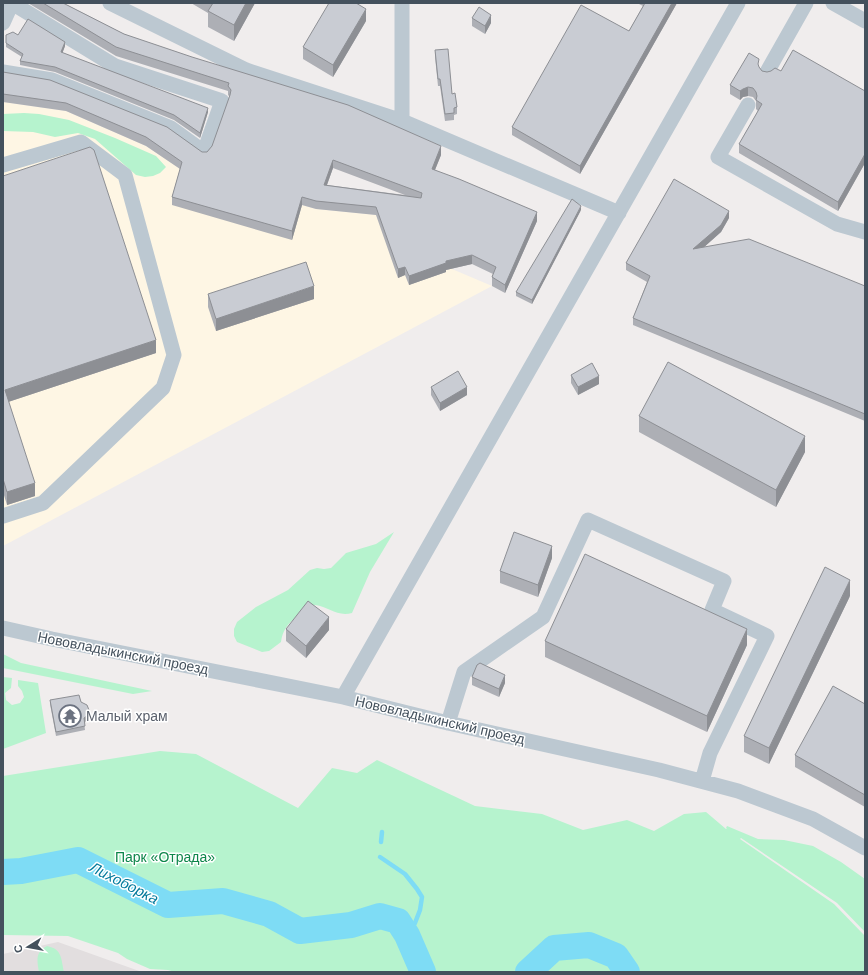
<svg xmlns="http://www.w3.org/2000/svg" width="868" height="975" font-family="Arial,sans-serif">
<style>
.commercial{fill:#fef6e4}
.education{fill:#e2dedf}
.green{fill:#b6f3ce}
.lines{fill:none;stroke-linecap:round;stroke-linejoin:round}
.stream{stroke:#7edcf5;stroke-width:4.5}
.river{stroke:#7edcf5;stroke-width:26}
.minor{stroke:#bcc8d1;stroke-width:15}
.wall{fill:#adafb5;fill-rule:evenodd}
.shaded-wall{fill:#8d8f94}
.building{fill:#c9ccd3;stroke:#8d8f94;fill-rule:evenodd}
.labels{text-anchor:middle;stroke-width:3;stroke-linejoin:round;paint-order:stroke}
.street-label{font-size:14px;fill:#44515d;stroke:#fff}
.worship-label{font-size:14px;fill:#5b616d;stroke:#fff;text-anchor:start}
.park-label{font-size:14px;fill:#0d864a;stroke:#fff}
.water-label{font-size:15px;font-style:italic;fill:#037a9c;stroke:#fff}
</style>
<rect width="100%" height="100%" fill="#f0eded"/>
<!-- commercial -->
<path class="commercial" d="M3,102L66,111L146,146L185,172L316,209L408,218L447,242L452,269L492,286L3,546Z"/>
<!-- education -->
<path class="education" d="M58,942L142,972H3V954Z"/>
<!-- green -->
<path class="green" d="M24,113L39,114L69,120L115,138L156,156L166,167L160,173L153,176L145,177L136,175L95,139L78,133L55,137L33,132L3,131V114Z
M394,532L370,572L352,613C337,617 329,607 315,605C299,616 284,621 281,642L269,651L262,652L237,642L234,636V629L237,622L256,607L288,590L310,570L317,568L324,569L331,568L346,553L376,544Z
M3,654L21,663L152,691L133,694L3,668Z
M3,677L12,678L11,688L5,693L6,700L12,705L20,703L24,697L22,691L18,686V680L38,683L46,733L3,749Z
M160,751L196,754L298,808L332,768L357,773L377,760L475,806L542,814L583,830L627,820L654,831L684,814L706,812L726,829H727L726,828L727,826L758,839L784,840L813,846L841,862L865,879V932L837,903L741,838L740,839L834,904L865,936V972H175L168,970L150,969L127,959L118,953L68,936L3,935V776Z
M47,946C62,949 61,958 64,972H39C37,961 35,952 47,946Z"/>
<g class="lines">
<!-- stream -->
<path class="stream" d="M381,842L382,832
M380,857L405,874L417,889L422,897L420,910L415,923L408,932L407,935"/>
<!-- river -->
<path class="river" d="M3,872L21,871L78,860L168,905L223,901L269,914L300,931L351,925L380,916L398,921L407,935L423,972
M528,972L554,948L589,945L616,956L627,972"/>
<!-- minor -->
<path class="minor" d="M110,3L246,70L402,121
M402,3V121L619,213
M833,3L865,21
M3,23L12,3
M3,72L52,80L171,128L204,152L222,101L115,66L12,3
M767,72L806,3
M748,105L718,157L837,224L865,232
M3,165L81,142L125,175L174,355L163,388L43,503L3,516
M3,628L52,639L343,697L448,723L659,770L738,791L813,819L865,848
M343,697L738,3
M448,723L464,672L543,617L588,520L724,581L712,610L767,636L710,753L702,781"/>
</g>
<!-- wall -->
<path class="wall" d="M28,3H63L124,34L441,155L435,170L537,221L505,293L492,286V277L493,274L472,264L446,270V272L409,285L405,275L398,278L376,215L316,209L302,205L292,240L172,205V197L180,169L146,146L66,111L3,102V72L202,152H207L212,146L230,97L228,95V91L116,56ZM333,168L405,195L327,185Z
M191,3H255L234,41L208,27V13Z
M637,3H677L580,174L512,135V127L629,31L643,6Z
M472,18L491,23L485,34L472,26Z
M366,21L333,77L303,59V47Z
M6,35H18L65,46L62,53L208,112L200,138L174,120L55,72L20,65V61L22,57L6,47Z
M435,50L452,94L457,107V114L454,115V120L445,121L440,86H438L435,57Z
M759,67L762,71L767,72L781,71L865,91V163L838,211L739,153V144L758,111L756,109V101L753,97L748,96L743,97L740,100L730,94V85Z
M3,176L156,353L8,402L35,496L7,505L3,492Z
M581,210L532,304L516,296V292Z
M729,218L721,232L704,247L865,286V421L633,325V318L647,282L626,270V263Z
M208,294L314,299L216,331L208,307Z
M571,375L599,384L578,395L571,383Z
M431,387L467,395L440,411L431,395Z
M639,416L805,452L776,507L639,432Z
M552,558L538,597L500,583V571Z
M850,596L769,764L744,752V736Z
M286,629L329,630L306,658L286,641Z
M545,641L747,645L707,732L545,657Z
M472,677L505,683L499,697L472,685Z
M50,700L81,702L89,714L88,719L84,722L85,730L56,736L50,704Z
M865,704V807L795,767V755Z"/>
<!-- shaded-wall -->
<path class="shaded-wall" d="M246,3H255L234,41V25Z
M672,3H677L580,174V166Z
M366,9V21L333,77V65Z
M491,15V23L485,34V26Z
M65,42V46L61,57V52Z
M748,87V96L743,97L740,100V91L743,89Z
M208,108V112L200,138V133Z
M441,146V155L432,177V169Z
M865,154V163L838,211V202Z
M333,160V168L324,193V185Z
M302,197V205L292,240V231Z
M581,206V210L532,304V300Z
M729,211V218L721,232L693,257V249Z
M537,212V221L505,293V285Z
M472,255V264L446,270V272L409,285V276L446,261Z
M405,267V275L398,278V269Z
M314,286V299L216,331V319Z
M156,340V353L5,403V390Z
M599,376V384L578,395V387Z
M467,387V395L440,411V403Z
M805,436V452L776,507V490Z
M35,483V496L7,505V492Z
M552,546V558L538,597V585Z
M850,580V596L769,764V748Z
M329,617V630L306,658V646Z
M747,629V645L707,732V716Z
M505,675V683L499,697V689Z
M89,710L88,719L84,723V718Z"/>
<!-- building -->
<path class="building" d="M43,3H63L124,34L192,57L348,105L441,146L432,169L459,179L537,212L505,285L492,277L496,267L472,255L446,261V263L409,276L405,267L398,269L376,207L316,201L302,197L292,231L172,197L182,162L146,137L66,103L3,94V72L50,80L167,127L202,152H207L212,146L230,95L231,90L228,86L229,83L116,47ZM333,160L422,193L421,198L324,185Z
M213,3H246L234,25L208,11Z
M329,3H356L366,9L333,65L303,47Z
M645,3H672L580,166L512,127L581,5L629,31Z
M479,7L491,15L485,26L472,18Z
M28,19L65,42L61,52L208,108L200,133L174,115L55,67L20,61L23,54L6,43V35L13,32L18,35Z
M448,49L452,94L455,93L457,107L454,108V113L445,114L440,79H438L435,50Z
M793,50L865,91V154L838,202L739,144L762,104L756,100L757,96L756,92L753,88L748,87L743,89L740,91L730,85L749,53L759,59L758,64L759,67L762,71L767,72L771,71L775,68L781,71Z
M90,147L94,150L156,340L5,390L35,483L7,492L3,479V176Z
M674,179L729,211L721,225L693,249L749,239L865,286V414L633,318L650,276L626,263Z
M572,199L581,206L532,300L516,292Z
M306,262L314,286L216,319L208,294Z
M668,362L805,436L776,490L639,416Z
M592,363L599,376L578,387L571,375Z
M458,371L467,387L440,403L431,387Z
M514,532L552,546L538,585L500,571Z
M585,554L747,629L707,716L545,641Z
M825,567L850,580L769,748L744,736Z
M308,601L329,617L306,646L286,629Z
M480,663L505,675L499,689L472,677L477,665Z
M833,686L865,704V795L795,755Z
M79,695L81,702L87,705L89,710L88,715L84,718L85,726L56,732L50,700Z"/>
<!-- icons -->
<defs>
<g id="temple-ring" transform="scale(1.15)"><circle r="9.5" fill="#fff" stroke="#6b7280" stroke-width="1.5"/><path d="M0-6L5-2H3V0L6.5 2.5H4V6H1.5V3h-3V6H-4V2.5H-6.5L-3 0V-2H-5Z" fill="#6b7280"/></g>
</defs>
<g fill-rule="evenodd">
<use href="#temple-ring" x="70" y="716"/>
</g>
<g class="labels">
<!-- street labels -->
<g class="street-label">
<text transform="translate(123 653) rotate(11)" y="5">Нововладыкинский проезд</text>
<text transform="translate(440 720) rotate(13)" y="5">Нововладыкинский проезд</text>
</g>
<!-- worship labels -->
<g class="worship-label">
<text x="86" y="721">Малый храм</text>
</g>
<!-- park labels -->
<g class="park-label">
<text x="165" y="862">Парк «Отрада»</text>
</g>
<!-- water labels -->
<g class="water-label">
<text transform="translate(124 883) rotate(27)" y="5">Лихоборка</text>
</g>
</g>
<!-- border -->
<rect width="868" height="975" fill="none" stroke="#44515d" stroke-width="8"/>
<!-- north arrow -->
<g transform="translate(28 947) rotate(259)" stroke="#ffffff" stroke-width="3" paint-order="stroke">
<path d="M0-3L7 15L0 10L-7 15Z" fill="#44515d"/>
<text y="-6" font-size="11" font-weight="bold" text-anchor="middle" fill="#44515d">С</text>
</g>
</svg>
